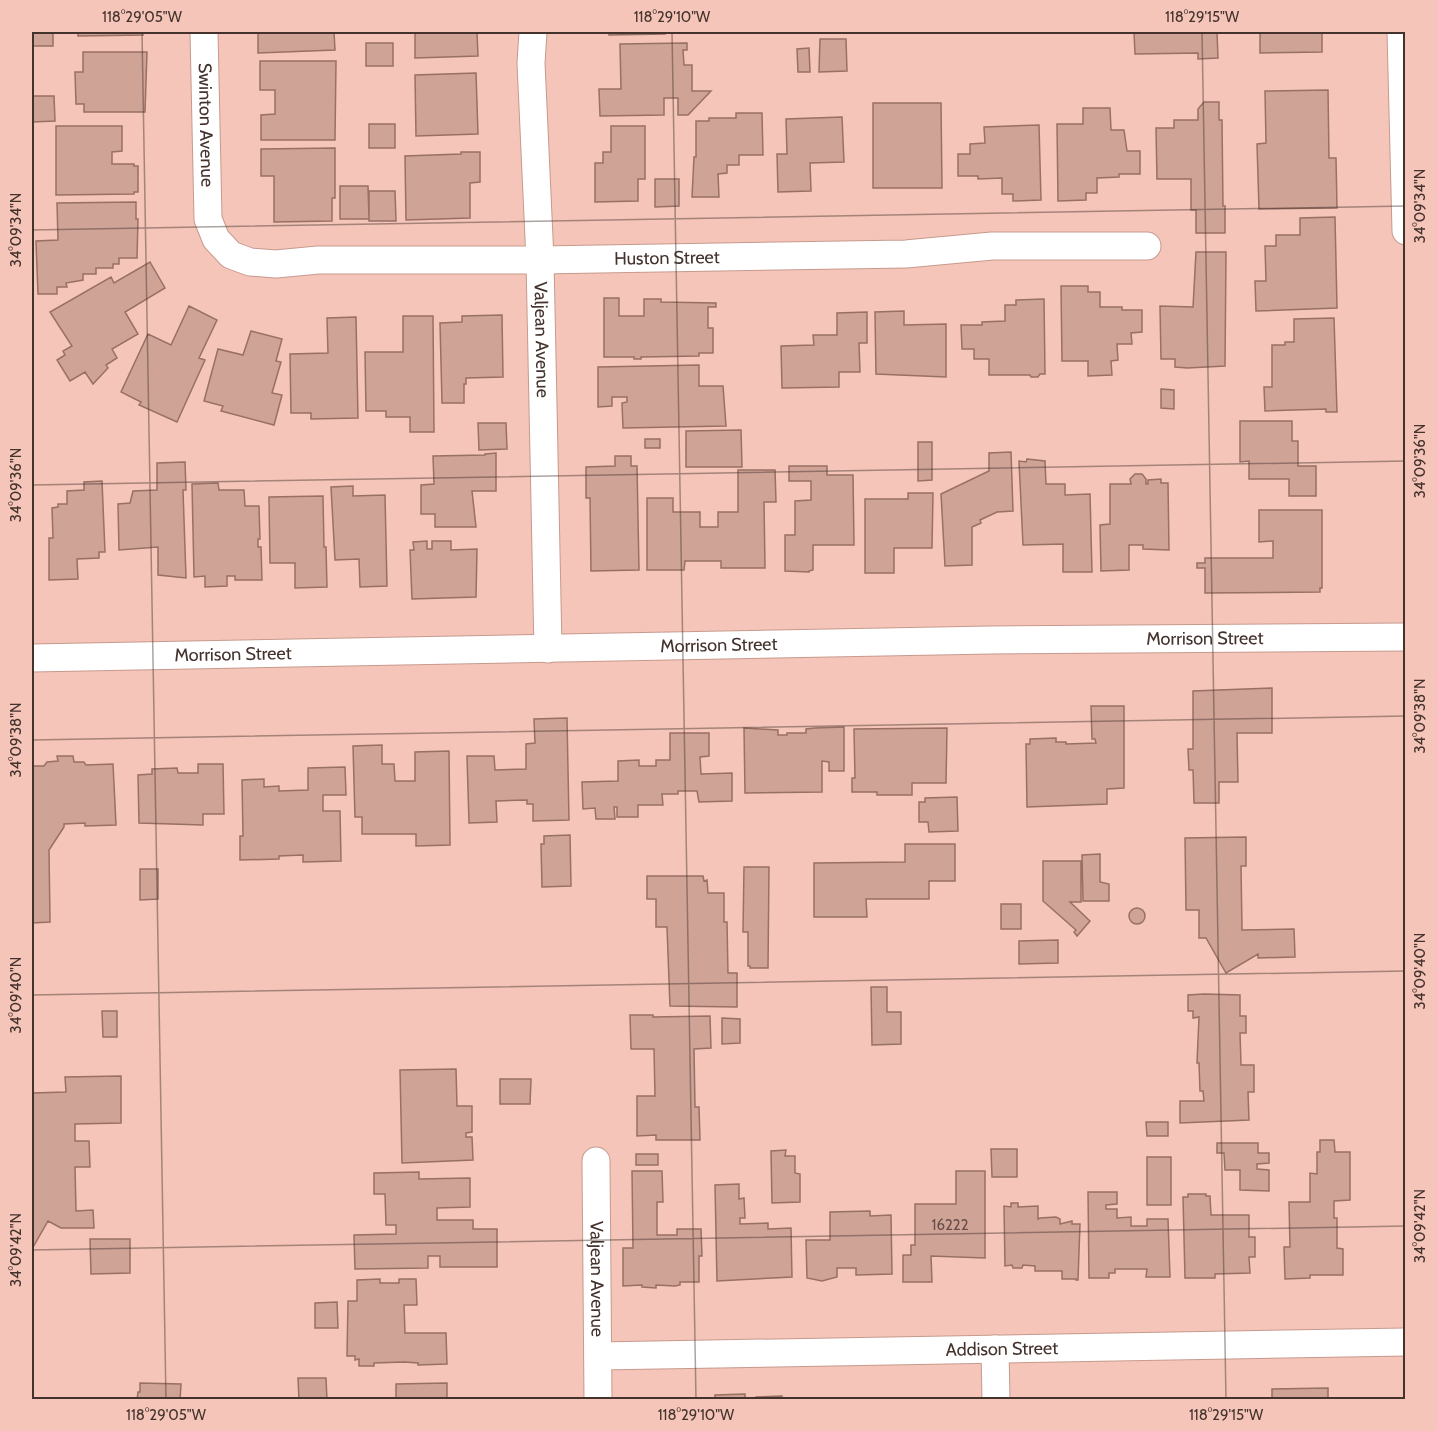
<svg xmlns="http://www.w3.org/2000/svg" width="1437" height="1431" font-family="Cabin,sans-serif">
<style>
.building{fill:#d0a397;stroke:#997064;stroke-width:1.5}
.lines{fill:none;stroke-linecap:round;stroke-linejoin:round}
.minor-casing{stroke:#c79a8e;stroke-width:29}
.minor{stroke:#fff;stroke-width:27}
.ticks{fill:none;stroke:#44322d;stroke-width:1.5;stroke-opacity:0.45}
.labels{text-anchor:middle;stroke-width:5;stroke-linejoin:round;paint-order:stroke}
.number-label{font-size:15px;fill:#674e48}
.street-label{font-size:18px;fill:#44322d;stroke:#f4c5b8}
.neatline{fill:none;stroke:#44322d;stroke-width:2}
.ticks-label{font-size:15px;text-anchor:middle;fill:#44322d}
</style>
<rect width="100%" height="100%" fill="#f4c5b8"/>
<!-- building -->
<path class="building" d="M32,32H53V46H32Z
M78,32H143V35L78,36Z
M258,32H334L335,50L258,53Z
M415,32H477L478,56L415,58Z
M609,32H665V34L609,35Z
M1134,32H1217L1218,58L1198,59V53L1135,54Z
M1260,32H1322V52L1260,53Z
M820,39H846L847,71L819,72Z
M366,43H393V66H366Z
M687,43V50H683L684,65H692V91H711L688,115H678V98H664V115L600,116L599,89H621L620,44Z
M809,48L810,72H798L797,49Z
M83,52H147L145,112H84V104H76L75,72H83Z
M260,61H336L335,140H261V115L275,114V90H260Z
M476,73L478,134L416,136L415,75Z
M1328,90L1329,158H1336L1337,208L1259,209L1257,144L1266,143L1265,91Z
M32,96H54L55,121L32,122Z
M1204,102H1219V120H1222L1223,206H1225V233H1196V210H1191V179H1157L1156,128H1174V120H1198V109Z
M873,103H941L942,188H873Z
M1083,108H1110L1111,130H1124L1127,151H1140V174H1119V177L1097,178V193H1086V200L1058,201L1057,124H1083Z
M736,113H762L763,155H739V165H727V173L718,174L719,197H692L694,157H696V121H709V118H736Z
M842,117L844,162L810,163L811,191L778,192L777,154H787L786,119Z
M369,124H395V148H369Z
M1039,125L1041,200L1013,201V194H1002V178L978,179V176H958V154H970V144L985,143L984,127Z
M56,126H122V151L112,152V164H134V166H138V192H134V194L56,195Z
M611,126H645V179H638V201L595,202V163H603V152H611Z
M335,148V198H332V221L274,222V176H261V149Z
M461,152H480V182L470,183V218L406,220L405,156L461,154Z
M655,179H679V206L655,207Z
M340,186H368L369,219H340Z
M369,191H395L396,221H369Z
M136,202V219H138L137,258H119V264H113V268H96V274H83V280L66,283L67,287H57V294H38L36,241L58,240L57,203Z
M1335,217L1337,308L1256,311L1255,281H1266L1265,246H1276V235H1300V218Z
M1196,252H1226L1225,366L1187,368L1175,367V359H1161L1160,306L1193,307Z
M150,262L165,288L125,312L138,334L112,349L117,358L106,365L108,368L93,384L85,372L70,381L57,360L65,355L63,351L72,346L50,312L111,277L114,283Z
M1061,286H1088V292H1100V307H1122V310H1142V332L1131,333L1132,344H1117L1118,360L1111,361L1112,375L1088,376V361H1062Z
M604,298H619V316H644V299H661V302L716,303V307H708V328H713V353H699V356L641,357V359H634V357H604Z
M1044,299L1045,374H1040L1038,377H1031L1030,375H989V359H974V349H962L961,325H982V322L1005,321V305H1016V300Z
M189,306L217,320L199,358L205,360L177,422L139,405L141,402L121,392L148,334L171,345Z
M904,311V325L946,324V377L876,374L875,312Z
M867,312V343H859L860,372H839V387L782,388L781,346L814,345L813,335H837V313Z
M502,315L503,377L466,378V384H464V403H442L440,323L462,322V316Z
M403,316H433L434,432H410V417H386V411H366L365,352H403Z
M356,317L358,418L311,419V413H291L290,354L328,353L327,318Z
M1334,318L1337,412H1326V409L1265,411L1264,387H1272V345H1285V342H1294V319Z
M251,331L282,339L276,361L281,362L272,393L282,395L274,425L221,411L223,406L204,401L218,349L243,355Z
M699,365V386H723L726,426L623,428L622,403L627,402V397H612V406L598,407V367Z
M1161,389L1174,390V409L1161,408Z
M1240,421H1292V441H1298V466H1316V496H1289V479H1249V461L1240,462Z
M478,423H506L507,449L479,450Z
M741,430L742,467H686V431Z
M645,439H660V448H645Z
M918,442H932V480L918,481Z
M1011,452L1013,511L997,512L980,520L981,523L972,527V565L945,566L941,494L989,471V453Z
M496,453V491H472L476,527H435V514H421V485L434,484L433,456L485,455V454Z
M615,456H631V466H637L639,570L591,571L590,498H586V467L615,466Z
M1027,459L1045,461L1046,484H1065V495L1090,494L1092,572H1063V544L1023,545L1019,461L1026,462Z
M185,462L186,490H183L186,578L158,575V547L119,550L118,504L130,503L133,491L157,490V463Z
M789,466H827V475H853L854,545H813V570L809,571V572L785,571V535H795V501L811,500V481H789Z
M738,470H775L776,502H764L765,568H721V561H685L684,570H647V498H673V512H700V527H718V512H738Z
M1135,474H1142L1146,479V484H1148V480L1161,479V483H1168L1169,550L1143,549V545H1129V570L1101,571L1100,525L1110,524V484H1131L1130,479Z
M102,481L105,552H99V558L77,559L78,579L49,580V538H53L52,508L58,507V504H67V491L84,490V482Z
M218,483L219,490H244L245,506H259L260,539H258V547H261L262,580H235V576H227V586L205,587V576L194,577L192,484Z
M353,486V496L385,495L387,586L360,587L359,559L335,560L331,487Z
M908,493H933L932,548H894V573H865V499H908Z
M323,496L324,547H326L327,587L295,588V563H270L269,497Z
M1259,510H1322V588H1320V592L1205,593V568H1197V563H1205V558H1273V541L1259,542Z
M427,541V549H432V541H451V550L477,549L476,597L412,599L410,550H414L413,542Z
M1272,688V733H1237L1238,782H1219V803H1194L1193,770H1189L1188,749H1193V691Z
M1091,706H1124V788L1107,789V804L1027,807L1026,744H1030V739L1056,738V742H1066V744L1096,743L1095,739H1092Z
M567,718L569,820L533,821V804H527V800L496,801L497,822L469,823L467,756H494L495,770L526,769V744L535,743L534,719Z
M844,727V771H829V762L822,761V792L745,793L744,728L778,730V735H787V733H806V729L815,728Z
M947,728L946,783H912V795H877V792H852V778H855L854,729Z
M670,733H709V756L700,757L701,774L732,773V801L699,802L697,791H678V794H662L663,805H638V817H617V807H614L615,819H596L595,808L583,809L582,782L618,781V761L639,760V766H656V760H670Z
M382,745V764H394L395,781H415V752L449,751L450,845L416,846V834H362V817H355L353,746Z
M57,756H73L74,762H84L86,765L113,764L116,825L85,826V823L64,824V827L49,850L50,922L32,923V766H44L47,762L58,761Z
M198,764H223L224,814H203V825L139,823L138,775L152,774V769L177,768L178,773H198Z
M345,767L346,795H323V811H340L341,861L303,862V855L279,856V859L240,860V836H243L242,780L264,779V787L279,786V791L308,790V768Z
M957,797L958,831L929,832L928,822H919V802H925V798Z
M570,835L571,886L542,887L541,844H544V836Z
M1246,837V866H1241L1242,930L1294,929L1295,957L1258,958V954L1226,973L1206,938H1199V910H1186L1185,838Z
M905,844H955V881H929V899H866L867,917H814V863L905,862Z
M1100,854V882L1109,884V901H1083L1082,855Z
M1043,861H1081V902H1070L1090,921L1077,936L1074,932L1076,930L1043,901Z
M744,867H769L768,968H750V966H748V932H743Z
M140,869H158V899L140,900Z
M647,876H703L704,881L707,880L708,893H724V922H727L728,973H737V1007L670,1006L667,927H656V899H647Z
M1001,904H1021V929H1001Z
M1129 916a8 8 0 1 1 16 0a8 8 0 1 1-16 0Z
M1058,940V963L1019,964V941Z
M871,987H887V1012H901V1044L872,1045Z
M1204,994L1240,995V1016H1246V1033H1240L1241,1065H1254V1092H1248L1249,1120L1180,1123V1101H1204L1203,1091H1200L1199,1063H1197L1199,1017L1193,1018V1011H1188V995Z
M102,1011H117V1037H103Z
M630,1015H653V1017L710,1016L711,1048L694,1049L695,1107H699L700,1140H656V1135L637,1136V1096H655L654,1049H631Z
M722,1018L740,1019V1043L722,1044Z
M456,1069L457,1106H472V1132L466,1133V1137H472L473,1160L402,1163L400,1070Z
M121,1076V1123L75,1124V1141H89L90,1167H75L76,1211L93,1210L94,1228H61L48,1221L32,1249V1093L66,1092L65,1077Z
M500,1079H531L530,1104H500Z
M1146,1122H1168V1136H1147Z
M1320,1140H1334L1335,1152H1350V1200L1334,1201V1218H1337V1248L1343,1249V1275H1310V1278L1285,1279L1284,1247H1290L1289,1202H1310V1173L1317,1174V1152H1320Z
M1217,1143H1258V1153H1269V1163L1257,1164V1169L1269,1170V1191L1240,1190V1170H1225L1224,1153H1217Z
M991,1149H1017V1177H992Z
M786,1150L785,1156H795V1173L800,1174V1202L772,1203L771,1151Z
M636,1154H658V1165H636Z
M1147,1157H1171V1205H1147Z
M632,1171H662L663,1202H657V1235H677V1229H701L702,1256H699V1282H680V1285L675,1286L656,1285V1288L642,1287V1285L623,1286V1248H633Z
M956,1171H985V1258L931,1256L932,1282H903V1255H911V1245H915V1204H956Z
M419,1172V1179L470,1178V1207L437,1208V1220H473V1229H497V1267H440V1256H428V1268L355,1269L354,1235L396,1234V1225H386L385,1194H374V1173Z
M739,1184V1199L744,1198L745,1218H740V1224L768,1223V1229L791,1228L792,1277L717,1281L715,1185Z
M1088,1192H1117V1204L1106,1205V1209H1117V1218L1131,1217V1226H1147V1219H1168L1170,1277H1146L1147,1269H1115V1273H1109V1278H1089Z
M1188,1194H1206V1196H1210L1211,1215H1249V1237H1255V1257H1249L1250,1273L1215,1274V1278H1185L1183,1197H1188Z
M1011,1203H1018V1207L1038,1206V1219L1040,1218L1056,1217L1060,1219V1224L1072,1221V1224H1080L1078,1280H1076V1279H1062V1271H1035V1266L1023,1265L1022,1268H1013L1012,1265L1005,1266L1004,1206L1011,1207Z
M870,1211V1216L891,1215L892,1274L856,1275V1268H837V1277L822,1281L807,1278L806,1240H830V1212Z
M90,1239H130V1273L91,1274Z
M380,1279V1283H399V1279H416L417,1305H404L405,1333H446L447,1364L418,1365V1363L404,1362L374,1363V1366H359V1359L355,1360V1356H347L348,1301H357V1280Z
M337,1302L338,1328H315V1303Z
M298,1378H326L327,1400H299Z
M140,1383L181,1384L180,1400H137L138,1392H140Z
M447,1383V1400H396V1384Z
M1328,1388V1400H1272V1389Z
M745,1394V1400H715V1395Z
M782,1396V1400H756V1397Z"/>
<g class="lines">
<!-- minor casing -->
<g class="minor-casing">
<g id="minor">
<path id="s1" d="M204,32L208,219L216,239L231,255L250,262L276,264L318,260H540L906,254L992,246H1147"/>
<path id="s2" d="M533,32L531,63L540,260L548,649"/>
<path d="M1401,32L1406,231"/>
<path id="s3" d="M32,658L991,640L1406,637"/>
<path id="s4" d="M596,1161L598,1400"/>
<path d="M995,1349L996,1400"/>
<path id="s5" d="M598,1356L1406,1342"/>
</g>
</g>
<!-- minor -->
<use href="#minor" class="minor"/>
</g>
<!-- ticks -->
<path class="ticks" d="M142,32L166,1400M672,32L696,1400M1202,32L1226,1400M32,230L1406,206M32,485L1406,461M32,740L1406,716M32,995L1406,971M32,1250L1406,1226"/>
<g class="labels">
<!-- number labels -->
<g class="number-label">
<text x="950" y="1230">16222</text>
</g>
<!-- street labels -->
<g class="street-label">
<text dy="6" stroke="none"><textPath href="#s1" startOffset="93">Swinton Avenue</textPath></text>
<text dy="6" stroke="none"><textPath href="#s1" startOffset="668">Huston Street</textPath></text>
<text dy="6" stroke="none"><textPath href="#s2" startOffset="308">Valjean Avenue</textPath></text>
<text dy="6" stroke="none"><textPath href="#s3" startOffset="1173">Morrison Street</textPath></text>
<text dy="6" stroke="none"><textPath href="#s3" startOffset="687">Morrison Street</textPath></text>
<text dy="6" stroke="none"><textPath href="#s3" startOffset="201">Morrison Street</textPath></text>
<text dy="6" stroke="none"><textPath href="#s4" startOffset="118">Valjean Avenue</textPath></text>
<text dy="6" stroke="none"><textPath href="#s5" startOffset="404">Addison Street</textPath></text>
</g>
</g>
<!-- border -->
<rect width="1437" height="1431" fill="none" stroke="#f4c5b8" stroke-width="66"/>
<rect x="33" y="33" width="1371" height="1365" class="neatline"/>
<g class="ticks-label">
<text x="142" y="22">118°29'05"W</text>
<text x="672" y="22">118°29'10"W</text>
<text x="1202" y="22">118°29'15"W</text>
<text transform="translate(1420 206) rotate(-90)" y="5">34°09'34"N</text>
<text transform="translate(16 230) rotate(-90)" y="5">34°09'34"N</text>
<text transform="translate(1420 461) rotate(-90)" y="5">34°09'36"N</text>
<text transform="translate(16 485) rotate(-90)" y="5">34°09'36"N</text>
<text transform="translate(1420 716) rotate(-90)" y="5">34°09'38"N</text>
<text transform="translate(16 740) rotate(-90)" y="5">34°09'38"N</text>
<text transform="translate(1420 971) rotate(-90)" y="5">34°09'40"N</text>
<text transform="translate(16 995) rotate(-90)" y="5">34°09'40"N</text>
<text transform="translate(1420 1226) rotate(-90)" y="5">34°09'42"N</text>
<text transform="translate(16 1250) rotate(-90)" y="5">34°09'42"N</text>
<text x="166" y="1420">118°29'05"W</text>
<text x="696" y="1420">118°29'10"W</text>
<text x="1226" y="1420">118°29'15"W</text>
</g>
</svg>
